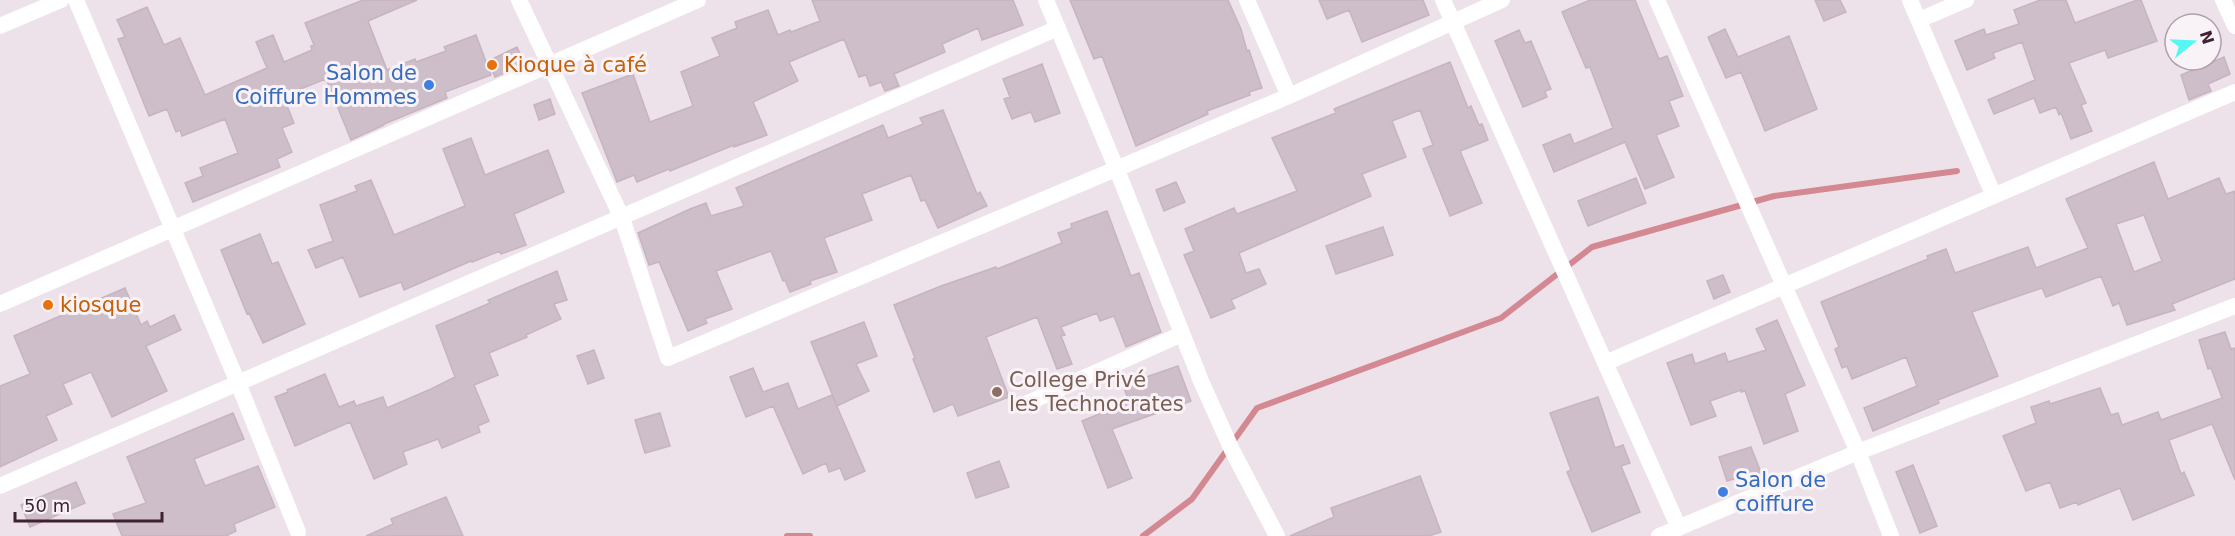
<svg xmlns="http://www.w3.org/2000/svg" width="2235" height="536" font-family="'DejaVu Sans',sans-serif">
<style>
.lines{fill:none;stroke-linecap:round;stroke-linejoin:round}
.stream{stroke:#d48892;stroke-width:6}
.building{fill:#cebec9;stroke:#c7b4c1;stroke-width:1.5;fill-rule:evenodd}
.minor{stroke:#fff;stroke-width:16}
.food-dot{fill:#e8710a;stroke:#f9f3f8;stroke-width:2}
.shop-dot{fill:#3f7fe0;stroke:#f9f3f8;stroke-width:2}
.education-dot{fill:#8d6e63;stroke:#f9f3f8;stroke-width:2}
.labels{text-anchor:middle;stroke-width:6;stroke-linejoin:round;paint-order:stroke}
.food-label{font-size:21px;fill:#c56008;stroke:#f9f3f8;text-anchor:start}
.shop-label{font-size:21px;fill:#366cbe;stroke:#f9f3f8;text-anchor:end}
.education-label{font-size:21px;fill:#785e54;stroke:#f9f3f8;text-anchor:start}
</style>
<rect width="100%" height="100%" fill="#ede2ea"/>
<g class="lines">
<!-- stream -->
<path class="stream" d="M787,536H810
M1143,536L1192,499L1257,408L1501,318L1592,247L1774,196L1957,171"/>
</g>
<!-- building -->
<path class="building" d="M363,0H417L368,21L387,70L415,59L416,62L446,51L444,47L476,35L491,75L445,92L447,98L384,124V125L351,140L327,81L323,80L283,96L294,123L282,128L292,152L277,159L280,167L193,202L185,183L203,176L200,168L238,153L225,119L182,136L180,130L176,132L167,109L149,116L118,39L125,37L117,20L147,7L164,45L180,38L205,95L267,68L256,42L273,35L284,62L312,50L311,46L314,45L305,23Z
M812,0H1013L1023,25L982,40L978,28L942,44L945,52L894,74L899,86L885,91L881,82L870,86L866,75L859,77L844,39L789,62L798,81L753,102L767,135L734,147V145L670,171L669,169L637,182L634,175L617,182L582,93L633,74L650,122L693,106L681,72L720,56L712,38L737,28L735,22L768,10L778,35L790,30L791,32L820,21Z
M1070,0H1228L1241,29L1247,51L1249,50L1262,88L1249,92L1250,95L1207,111L1208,114L1136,146L1102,56L1094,59Z
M1319,0H1423L1429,15L1362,42L1349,10L1327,19Z
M1590,0H1635L1659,59L1667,56L1683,96L1669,101L1679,126L1656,135L1674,177L1645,189L1625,142L1554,172L1543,145L1570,134L1574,144L1613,128L1590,67L1586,68L1562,12Z
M1815,0H1840L1846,12L1824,21Z
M2040,0H2066L2075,23L2137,0H2141L2157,41L2108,58L2105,50L2069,63L2086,103L2081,105L2092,131L2071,139L2061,113L2059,115L2056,107L2040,113L2034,98L1994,114L1988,100L2035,80L2022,42L1993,53L1995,58L1967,70L1955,41L1984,29L1986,35L2019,24L2014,10Z
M1725,29L1738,57L1789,36L1817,109L1765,131L1741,72L1726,78L1708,37Z
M1519,30L1525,43L1531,41L1551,89L1545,91L1547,97L1523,107L1495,41Z
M517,47L524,62L517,65L518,67L495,77L488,61Z
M2224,57L2230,74L2208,84L2211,91L2189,100L2181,75Z
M1450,62L1468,108L1471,106L1479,125L1482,124L1488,140L1460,151L1482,203L1450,216L1423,149L1433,145L1420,110L1392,121L1406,157L1362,174L1371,196L1239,253L1246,273L1259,269L1266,284L1231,300L1235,308L1211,318L1184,255L1194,251L1185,229L1234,208L1237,214L1297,191L1272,138L1336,113L1334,109Z
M1042,64L1060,113L1035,122L1031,112L1012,119L1004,99L1010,97L1003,79Z
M550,99L555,114L539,120L534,105Z
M943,110L977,194L980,192L987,206L938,228L925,200L921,201L911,175L862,194L872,220L824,238L837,272L810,281L811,284L790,292L785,280L783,281L771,251L716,271L732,309L705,319L707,323L688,331L659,262L649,265L638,233L690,209L706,203L711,216L744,206L736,188L883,125L888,138L923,124L920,118Z
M471,138L485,175L548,150L564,192L514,214L526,245L501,254L500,251L472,262L471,261L404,290L401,282L360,297L343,257L316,268L308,250L333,241L320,205L357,191L355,186L371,180L394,235L465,206L443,149Z
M2154,162L2168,199L2219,178L2226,194L2235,191V279L2172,304L2175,310L2127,325L2119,303L2113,306L2101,276L2046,297L2042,288L1972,312L1998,376L1938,400L1939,403L1873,431L1864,408L1917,386L1906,357L1852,379L1847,366L1842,368L1835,349L1839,347L1821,302L1928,259L1927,256L1946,249L1955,273L2028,247L2036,268L2088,248L2066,199ZM2144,215L2162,261L2134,272L2116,224Z
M1636,178L1646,203L1588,226L1578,201Z
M1176,182L1185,202L1164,211L1156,190Z
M1107,211L1131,276L1139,273L1161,332L1126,347L1114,316L1100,321L1097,313L1061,327L1065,335L1061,336L1072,364L1057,369L1037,317L986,337L1009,397L958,416L953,404L934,412L913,359L915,358L894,305L941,286L996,267L997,269L1062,243L1058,233L1072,228L1071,224Z
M1383,227L1393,255L1336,274L1326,246Z
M260,234L272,264L278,262L305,324L263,343L249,313L247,314L221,250Z
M557,271L567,300L554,304L561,319L526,335L527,337L489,353L498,375L474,385L489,421L478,426L480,432L442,448L438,439L403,452L407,464L374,479L350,422L295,446L275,397L288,392L287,390L325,374L339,407L354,401L356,406L383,397L387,408L431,389L455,377L436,326L490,303L488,300Z
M1723,275L1730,292L1714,299L1707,281Z
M125,288L141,325L147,321L150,327L174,315L181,330L146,346L167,391L112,417L91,372L63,384L72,404L46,416L57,440L0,467V386L30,374L14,336Z
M1777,320L1805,385L1785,394L1798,431L1764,444L1745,391L1741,392V390L1710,401L1716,416L1691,425L1667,363L1692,354L1695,364L1725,353L1728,362L1766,350L1756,329Z
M864,322L877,356L856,364L869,391L837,406L811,342Z
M2225,332L2231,349L2235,348V480L2212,424L2169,440L2181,474L2184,472L2194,495L2133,520L2120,488L2078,505L2077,502L2060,508L2050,482L2026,491L2003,436L2036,423L2031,407L2049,401L2050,404L2100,388L2111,415L2118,413L2122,425L2158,412L2161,420L2222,398L2211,368L2208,369L2199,340Z
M594,350L604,378L588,384L577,356Z
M1178,366L1191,401L1112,429L1132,478L1108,488L1082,421L1129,402L1123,385Z
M753,368L763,392L788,383L798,409L832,395L865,471L845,480L840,468L829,472L826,463L803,474L773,406L746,417L730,377Z
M1598,397L1615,448L1623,445L1630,463L1621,466L1640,512L1592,532L1567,472L1571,470L1550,413Z
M233,413L244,439L194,459L205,486L258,466L275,507L234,524L236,531L226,536H122L113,514L146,503L127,457Z
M660,413L670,446L645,453L635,420Z
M1751,447L1764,480L1748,487L1743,476L1727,481L1719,457Z
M999,461L1009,487L976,498L967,473Z
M1913,465L1937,526L1920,533L1896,472Z
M1420,476L1441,532L1429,536H1290L1334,517L1331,508Z
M76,482L85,503L30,527L21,505Z
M446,497L463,536H366L393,524L391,519Z"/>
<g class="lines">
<!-- minor -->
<path class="minor" d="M76,0L238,383L298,532
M519,0L622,218L668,358L1289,96L1502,0
M1046,0L1117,170L1201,381L1232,450L1277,536
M1247,0L1289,96
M1443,0L1679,528
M1657,0L1858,452L1891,536
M1910,0L1994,196
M2223,0L2235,26
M1919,20L1966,0
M0,26L61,0
M0,304L698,0
M1605,363L2235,92
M1023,405L1182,334
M0,486L1058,28
M1659,536L1858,452L2235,306"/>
</g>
<!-- markers -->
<g class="food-dot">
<circle cx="492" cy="65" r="6"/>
<circle cx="48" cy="305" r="6"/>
</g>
<g class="shop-dot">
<circle cx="429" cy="85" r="6"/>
<circle cx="1723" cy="492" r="6"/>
</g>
<circle class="education-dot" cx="997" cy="392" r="6"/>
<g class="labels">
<!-- food labels -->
<g class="food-label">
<text x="504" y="72">Kioque à café</text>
<text x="60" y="312">kiosque</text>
</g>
<!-- shop labels -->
<g class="shop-label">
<text x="417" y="80">Salon de<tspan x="417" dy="24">Coiffure Hommes</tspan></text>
<text x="1735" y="487" text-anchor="start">Salon de<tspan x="1735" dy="24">coiffure</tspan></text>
</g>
<!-- education labels -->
<g class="education-label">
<text x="1009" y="387">College Privé<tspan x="1009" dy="24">les Technocrates</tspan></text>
</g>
</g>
<!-- north arrow -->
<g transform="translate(2193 42) rotate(72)"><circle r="28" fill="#f9f3f8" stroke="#af9fa9" stroke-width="1.5"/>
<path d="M0-4.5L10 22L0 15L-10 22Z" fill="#56f7f2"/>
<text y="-9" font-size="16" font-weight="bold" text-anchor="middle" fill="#3f2132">N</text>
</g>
<!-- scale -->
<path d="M15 512v9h147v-9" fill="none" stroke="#3f2132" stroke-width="3"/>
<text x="24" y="512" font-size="18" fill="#3f2132" stroke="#f9f3f8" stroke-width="4.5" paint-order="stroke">50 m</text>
</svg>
